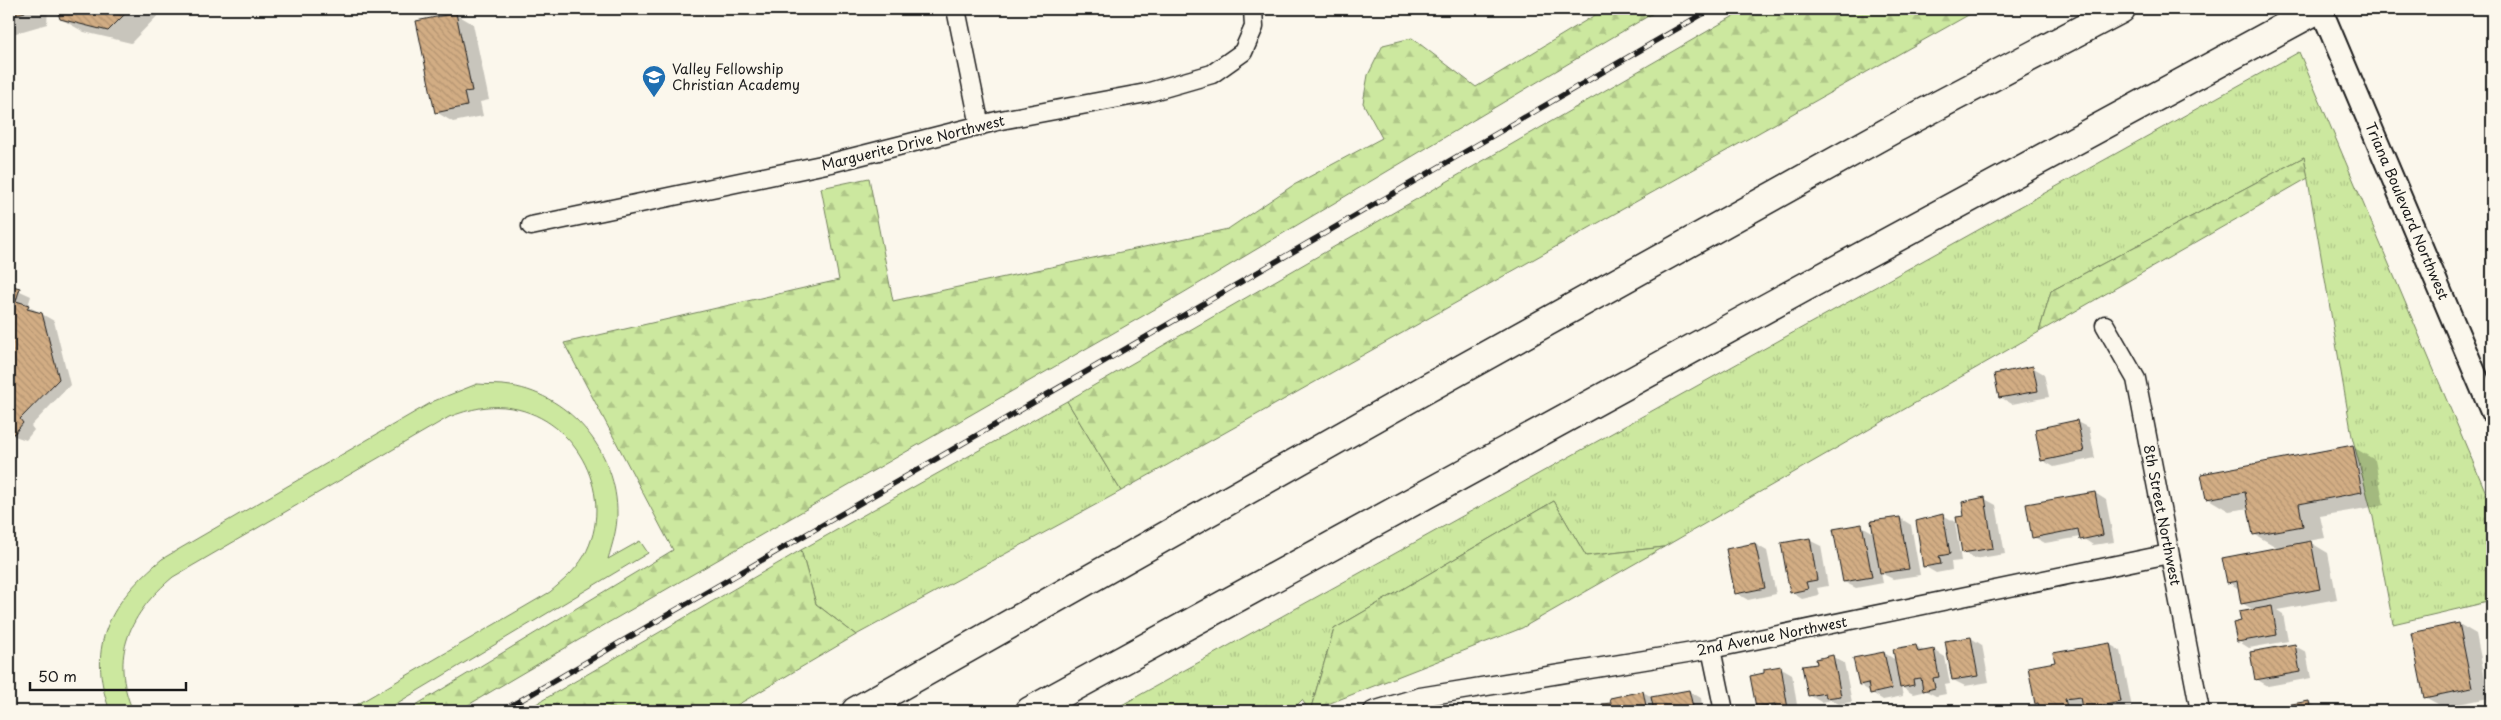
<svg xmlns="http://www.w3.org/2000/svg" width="2501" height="720" font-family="'Playpen Sans',sans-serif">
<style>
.grass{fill:url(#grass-tufts);stroke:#74825e}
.forest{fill:url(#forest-firs);stroke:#74825e}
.park{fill:#cce89f;stroke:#74825e}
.shadow{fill:#0003}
.building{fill:url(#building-back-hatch);stroke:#1c1c1c}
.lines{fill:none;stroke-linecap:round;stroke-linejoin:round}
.minor-casing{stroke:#1c1c1c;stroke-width:21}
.tertiary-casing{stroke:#1c1c1c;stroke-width:25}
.motorway-casing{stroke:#1c1c1c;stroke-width:31}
.minor{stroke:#fbf7ec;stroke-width:18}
.tertiary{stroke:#fbf7ec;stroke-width:21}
.motorway{stroke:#fbf7ec;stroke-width:28}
.rail-casing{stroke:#1c1c1c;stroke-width:5.5}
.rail{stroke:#fbf7ec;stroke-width:4;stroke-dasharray:11;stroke-linecap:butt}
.labels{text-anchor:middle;stroke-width:4;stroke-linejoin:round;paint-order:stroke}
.poi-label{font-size:14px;fill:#1c1c1c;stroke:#fbf7ec;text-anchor:start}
.street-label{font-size:14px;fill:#1c1c1c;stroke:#fbf7ec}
</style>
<defs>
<pattern id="grass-tufts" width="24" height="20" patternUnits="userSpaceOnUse" patternTransform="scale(1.25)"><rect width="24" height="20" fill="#cce89f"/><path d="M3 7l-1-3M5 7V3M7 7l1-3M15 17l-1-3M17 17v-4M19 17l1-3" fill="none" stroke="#afc688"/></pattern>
<pattern id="forest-firs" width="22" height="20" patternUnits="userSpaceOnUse" patternTransform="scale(1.25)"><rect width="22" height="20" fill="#cce89f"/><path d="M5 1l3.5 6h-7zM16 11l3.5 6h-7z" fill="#afc688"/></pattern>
<pattern id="building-back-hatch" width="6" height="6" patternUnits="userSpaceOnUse" patternTransform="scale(1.25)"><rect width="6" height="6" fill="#d2ad84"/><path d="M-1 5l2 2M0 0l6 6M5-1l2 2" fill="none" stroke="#b49471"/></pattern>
</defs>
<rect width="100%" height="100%" fill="#fbf7ec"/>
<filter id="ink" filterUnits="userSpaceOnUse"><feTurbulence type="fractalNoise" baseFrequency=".02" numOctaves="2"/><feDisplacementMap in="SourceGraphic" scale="10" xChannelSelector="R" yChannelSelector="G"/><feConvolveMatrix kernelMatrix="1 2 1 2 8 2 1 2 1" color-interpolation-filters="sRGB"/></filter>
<g filter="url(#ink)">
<!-- grass -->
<path class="grass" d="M2299,52L2492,507V601L2393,624L2373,517L2352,436L2304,157L2051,291L2039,332L1664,547L1586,556L1554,501L1334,629L1310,711L1302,700L1291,711H1111Z
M1067,401L1121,491L856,635L816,604L801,550Z"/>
<!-- forest -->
<path class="forest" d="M1605,9H1660L1183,293L606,624L458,711H406L673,550L564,343L839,280L821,188L869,178L893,301L1228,229L1292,186L1382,138L1363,103L1368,75L1383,45L1412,38L1476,87Z
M1746,9H1979L1121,491L1067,401Z
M2304,157L2308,178L2039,332L2051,291Z
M1554,501L1586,556L1664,547L1522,628L1310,711L1334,629Z
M801,550L816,604L856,635L727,711H524Z"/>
<!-- park -->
<path class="park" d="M477,384C488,385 500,384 511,386C572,396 618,454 617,515C617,530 612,545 608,559L640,541L648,553L384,711H346L550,592C563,581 575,571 584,556C617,498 578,419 512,408C490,404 470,409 449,417L173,577C130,613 109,656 133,711H110C85,644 111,602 162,559L434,401Z"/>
<!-- shadow -->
<path class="shadow" d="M9,9H48L47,24L9,35Z
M58,9H164L131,43L84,32L61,19Z
M456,14L473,24L489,100L480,102L483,116L453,122L436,112Z
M9,160L14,181L9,186Z
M9,286L31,296L28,306L54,321L70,385L31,426L34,430L26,440L9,434Z
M2032,367L2044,374L2049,397L2012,404L2000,397Z
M2077,422L2089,428L2095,458L2054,467L2042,460Z
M2353,447L2375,460L2384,505L2320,516L2325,538L2308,541L2328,553L2337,599L2277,610L2283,614L2288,641L2249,648L2238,641L2242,622L2254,610L2242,603L2239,589L2228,582L2280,549L2254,534L2250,508L2229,511L2207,498Z
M2095,493L2106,500L2114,542L2093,545L2081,537L2045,543L2034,537Z
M1985,499L1996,505L2005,554L1974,559L1963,552L1966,517Z
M1943,515L1955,522L1961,561L1951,562L1952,570L1936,573L1924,566Z
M1900,518L1911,525L1920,575L1893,579L1881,573L1883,583L1856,588L1844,582L1862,526L1874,533Z
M1809,540L1821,546L1828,586L1817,588L1819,595L1802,599L1791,592Z
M1755,544L1767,551L1776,594L1748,600L1736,593Z
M2459,624L2476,634L2489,698L2443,707L2425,697Z
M1971,638L1982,645L1989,682L1965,686L1953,680Z
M2109,644L2121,651L2132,708L2115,711H2089L2083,708V704L2076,706L2077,711H2041L2040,705L2036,703L2057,663Z
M1916,646L1926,652L1934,650L1945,657L1950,684L1944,685L1946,694L1936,696L1926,691L1913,694L1901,687L1903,696L1883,700L1860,685L1884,653L1896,660Z
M2295,646L2306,652L2311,678L2268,686L2256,679Z
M1833,657L1844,663L1852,702L1839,704L1831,700L1821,702L1809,695L1818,665Z
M1780,667L1792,674L1798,711H1766L1757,706L1766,674Z
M1689,691L1701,698L1703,711H1605L1604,705L1643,692L1654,698Z
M2309,702L2320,709L2321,711H2260Z"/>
<!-- building -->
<path class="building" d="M9,9H25V12L9,16Z
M57,9H130L108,31L60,19Z
M456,13L472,91L464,92L467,106L435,113L416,21Z
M9,285L20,288L16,301L29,305L27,309L42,313L59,379L20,419L23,423L14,434L9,432Z
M2033,366L2038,391L1999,398L1994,374Z
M2077,420L2084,452L2041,461L2035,429Z
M2353,445L2362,492L2299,504L2303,526L2253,535L2245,492L2206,499L2201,474Z
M2095,492L2103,535L2080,540L2078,529L2032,538L2026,504Z
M1985,497L1993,548L1962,553L1956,517L1964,516L1962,502Z
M1943,514L1950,554L1939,556L1941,564L1923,567L1916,521Z
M1900,517L1909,569L1880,573L1871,521Z
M1862,524L1872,577L1843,582L1833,529Z
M1810,538L1817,580L1806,582L1808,589L1790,593L1781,543Z
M2311,541L2320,589L2241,604L2237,581L2227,583L2222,558Z
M1755,543L1765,588L1735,594L1726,549Z
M2272,606L2277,635L2237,642L2233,623L2241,621L2239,612Z
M2459,623L2472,688L2424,698L2411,633Z
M1971,637L1978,676L1952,680L1945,641Z
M2110,643L2121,702L2082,709L2080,697L2065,699L2068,711H2040L2038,703L2035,704L2028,667L2055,662L2053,653Z
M2295,644L2300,672L2255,680L2250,652Z
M1916,645L1918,652L1934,649L1939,677L1933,678L1935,688L1923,691L1921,678L1913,679L1914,685L1900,688L1893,649Z
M1884,652L1892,689L1870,694L1868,683L1859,685L1853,658Z
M1833,655L1841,696L1826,698L1825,693L1808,696L1802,666L1817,664L1816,659Z
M1781,666L1788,709L1776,710L1775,704L1756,707L1750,676L1764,673V669Z
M1689,690L1694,711H1654L1651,697Z
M1643,691L1647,711H1604L1602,704L1611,703L1610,698Z
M2309,701L2311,711H2258V710Z
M1516,706L1518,711H1503V709Z
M1839,707L1840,711H1819Z
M1591,708L1592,711H1571Z"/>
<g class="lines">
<!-- minor casing -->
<g class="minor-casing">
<path id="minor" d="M956,9L980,126
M531,226L831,163L1001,120L1146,93L1212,74L1243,52L1254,27L1253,9
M2105,325L2136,379L2200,711
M1711,649L1724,711
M1373,711L1420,697L1711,649L2169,554"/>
</g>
<!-- tertiary casing -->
<g class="tertiary-casing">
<path id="tertiary" d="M2321,9L2492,413"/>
</g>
<!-- motorway casing -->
<g class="motorway-casing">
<path id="motorway" d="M856,711L1426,389L1897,127L2121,9
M1030,711L1803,288L2318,9"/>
</g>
<!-- minor -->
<use href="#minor" class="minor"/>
<!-- tertiary -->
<use href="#tertiary" class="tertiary"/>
<!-- motorway -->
<use href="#motorway" class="motorway"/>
<!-- rail casing -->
<g class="rail-casing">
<path id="rail" d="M502,711L1711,9"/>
</g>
<!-- rail -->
<use href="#rail" class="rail"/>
</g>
</g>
<!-- icons -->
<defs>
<g id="school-pin" transform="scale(1.25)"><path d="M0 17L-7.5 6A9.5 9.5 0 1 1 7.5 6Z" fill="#1f6fb2" stroke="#fbf7ec"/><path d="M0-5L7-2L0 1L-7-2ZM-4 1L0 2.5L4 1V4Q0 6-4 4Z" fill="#fff"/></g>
</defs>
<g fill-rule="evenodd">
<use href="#school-pin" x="654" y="77"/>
</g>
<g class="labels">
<!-- poi labels -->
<g class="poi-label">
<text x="672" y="74">Valley Fellowship<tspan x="672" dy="16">Christian Academy</tspan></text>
</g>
<!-- street labels -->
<g class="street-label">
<text transform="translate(913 143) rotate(-14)" y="5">Marguerite Drive Northwest</text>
<text transform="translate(2407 211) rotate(67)" y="5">Triana Boulevard Northwest</text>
<text transform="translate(2162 515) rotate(79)" y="5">8th Street Northwest</text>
<text transform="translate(1772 636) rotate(-11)" y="5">2nd Avenue Northwest</text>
</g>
</g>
<!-- margin -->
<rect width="2501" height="720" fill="none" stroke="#fbf7ec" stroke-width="30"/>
<rect x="15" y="15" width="2471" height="690" fill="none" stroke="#1c1c1c" stroke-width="2" filter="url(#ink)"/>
<!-- scale -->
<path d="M30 682v8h156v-8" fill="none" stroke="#1c1c1c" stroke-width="2.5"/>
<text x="38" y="682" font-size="15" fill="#1c1c1c" stroke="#fbf7ec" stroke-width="4" paint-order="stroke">50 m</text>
</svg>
